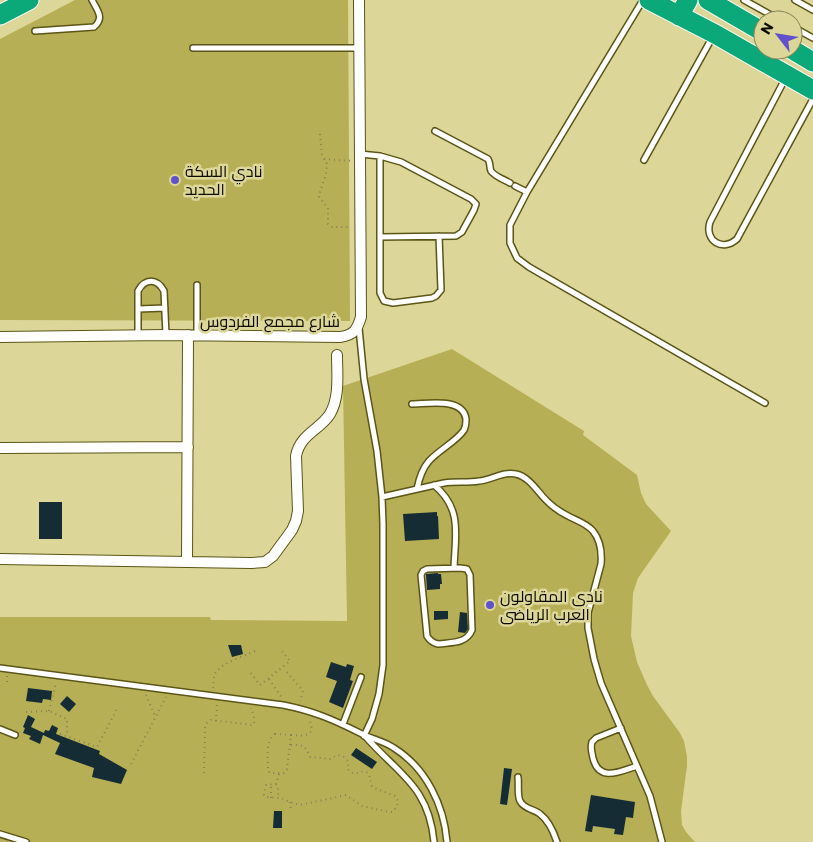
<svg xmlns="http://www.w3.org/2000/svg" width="813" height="842" font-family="Poppins,Cairo,sans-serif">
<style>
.green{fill:#b7af56}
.building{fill:#152c35}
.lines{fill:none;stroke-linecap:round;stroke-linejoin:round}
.lane-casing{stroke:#5b5516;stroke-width:8}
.street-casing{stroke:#5b5516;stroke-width:12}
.highway-casing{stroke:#fff;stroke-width:21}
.path{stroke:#868258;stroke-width:2;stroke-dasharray:1 4;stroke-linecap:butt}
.lane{stroke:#fff;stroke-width:5}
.street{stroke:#fff;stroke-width:10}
.highway{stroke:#0ba979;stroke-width:19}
.poi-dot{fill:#6151ca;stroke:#dcd798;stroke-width:2}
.labels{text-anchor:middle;stroke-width:5;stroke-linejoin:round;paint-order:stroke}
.poi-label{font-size:16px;fill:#0e0c00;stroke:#dcd798;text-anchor:start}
.street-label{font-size:16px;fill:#0e0c00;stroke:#dcd798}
</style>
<rect width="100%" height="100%" fill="#dcd798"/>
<!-- green -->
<path class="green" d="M75,0H348L350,321L0,320V39Z
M452,349L584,431L583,435L637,475L641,493L646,504L671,531L638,578L633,593L631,636L637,662L647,685L653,696L680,733L684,741L687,757V766L681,811L682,825L686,832L695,842H0V617H210L211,620L347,621L343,386Z"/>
<!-- building -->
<path class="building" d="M39,502H62V539H39Z
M437,512V516H438L439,539L405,541L403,514Z
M438,573V574H441L442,584H440V589L427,590L426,574Z
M434,611H448V619L434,620Z
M460,612L467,613L468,629L465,633L458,632Z
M228,645H241L243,654L232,657Z
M331,662L346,667L347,664L354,666L350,680L353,681L343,708L329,702L337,681L326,677Z
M28,688L52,691L51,700L43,699L42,703L26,701Z
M67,696L76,704L69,712L60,704Z
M28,715L35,719L31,727L44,733L45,730L49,731L52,725L58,728L56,734L100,751L99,754L127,770L121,784L92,777L94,768L55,754L60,743L43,735L40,744L29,739L31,736L23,733L25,728L23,727Z
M356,748L377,762L372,769L351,755Z
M504,768L512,769L507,805L500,804Z
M591,795L635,802L633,818L626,817L623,835L614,834L615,829L593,826L592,832L585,831Z
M274,811H282V828H273Z"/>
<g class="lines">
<!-- lane casing -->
<g class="lane-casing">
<path id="lane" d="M643,0L527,192L510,225V243L517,258L529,267L765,403
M744,0L780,20
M795,0L813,10
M793,27L813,38
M35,31L94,27C105,18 97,10 92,0
M193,48H359
M786,77L710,222C704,241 723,252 737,239L813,99
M435,131L488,159C491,164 489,167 491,171C494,176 505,180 510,183
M360,154L380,156L401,162L471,199L476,204L474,210L463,230L462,232L456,236L380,237
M380,156V293L384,301L393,303L432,298L436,296L441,290L439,236
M644,160L712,38
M515,186L527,192
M197,285V335
M138,309L165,308
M359,328L364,379L377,451L382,497L383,524V665L379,694L372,719L364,736
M138,335V291C145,278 157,278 164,291L166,335
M412,404C427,404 463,397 466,419C466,422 466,426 464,430C457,441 439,450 429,461C422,469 419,479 417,489
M434,485C463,509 455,536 454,568
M382,497L444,483C456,481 467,483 479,481C491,480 504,471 516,474C530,477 538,493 548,502C554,508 562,513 570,517C578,521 587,524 593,531C601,541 602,552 601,564L588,613V628L594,659L601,683L650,796L662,842
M460,568L467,569L470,575L472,630C466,644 452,642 438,644C433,643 430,641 427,636L421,575L423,571L427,569Z
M0,668L283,705C314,711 334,720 362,734C372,739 384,741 394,748C426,768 444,805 447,842
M343,724L361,677
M621,728L596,738L592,742C590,748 592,753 593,758C599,783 621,771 637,766
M0,729L15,735
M365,736C398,774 429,786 434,842
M518,777C519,784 517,795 520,801C524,809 534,809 540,814C548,820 554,833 557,842
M0,834L26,842"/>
</g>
<!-- street casing -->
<g class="street-casing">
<path id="street" d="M0,337L166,335L340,337C354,335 357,330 361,317L359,0
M0,448L188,447
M0,559L251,563L265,562L273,556L292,530L296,521L298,511L296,456C300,434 320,430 330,414C340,397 337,374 337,355
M187,562L188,335"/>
</g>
<!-- highway casing -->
<g class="highway-casing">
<path id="highway" d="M649,0L715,34L813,90
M708,0L763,32
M0,15L29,0
M679,16L688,0
M793,50L813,62"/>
</g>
<!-- path -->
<path class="path" d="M320,134L322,155L327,164L326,174L320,192L319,197L328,208V224L332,227H351
M324,159L352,161
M287,672L303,691L300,701
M251,673L260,685L290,661L280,649
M7,676V683
M269,679L282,698
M213,688C214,683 213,676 216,672C222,663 248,654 258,650
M146,695L155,716
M49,711L56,682
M26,712L49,711L67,719V736
M216,721L217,703
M60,734L97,747L118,707
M275,734L291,735L287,769L284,773H270L268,770C268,759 265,741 275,734Z
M291,735C304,736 317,737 309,719
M131,764L166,697
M204,773L205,728L207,723L211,720L253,725C256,720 253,713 251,708
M279,774L276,784L266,785L265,787L264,795L266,797L281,798L290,802L300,805L346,795L362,806L389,812H392L397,807L398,801L395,796L372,787C369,774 370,768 354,774C345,768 349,770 348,761L344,757L337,755L330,759L312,757H310C305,744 302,745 290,745
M276,784L278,787V798
M271,798V785
M290,802L291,811"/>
<!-- lane -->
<use href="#lane" class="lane"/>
<!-- street -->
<use href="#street" class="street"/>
<!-- highway -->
<use href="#highway" class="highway"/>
</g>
<!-- markers -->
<g class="poi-dot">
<circle cx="175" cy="180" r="5"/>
<circle cx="490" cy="605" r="5"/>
</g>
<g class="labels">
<!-- poi labels -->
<g class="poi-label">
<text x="185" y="177">نادي السكة<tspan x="185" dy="18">الحديد</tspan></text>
<text x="500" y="602">نادى المقاولون<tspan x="500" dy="18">العرب الرياضى</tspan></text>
</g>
<!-- street labels -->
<g class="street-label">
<text x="270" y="327">شارع مجمع الفردوس</text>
</g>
</g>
<!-- north arrow -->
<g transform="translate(778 35) rotate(301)"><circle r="24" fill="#dcd798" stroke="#8a865b"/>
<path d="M0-4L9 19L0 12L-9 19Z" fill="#6151ca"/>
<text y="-8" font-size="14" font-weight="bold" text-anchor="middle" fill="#0e0c00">N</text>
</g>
</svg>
